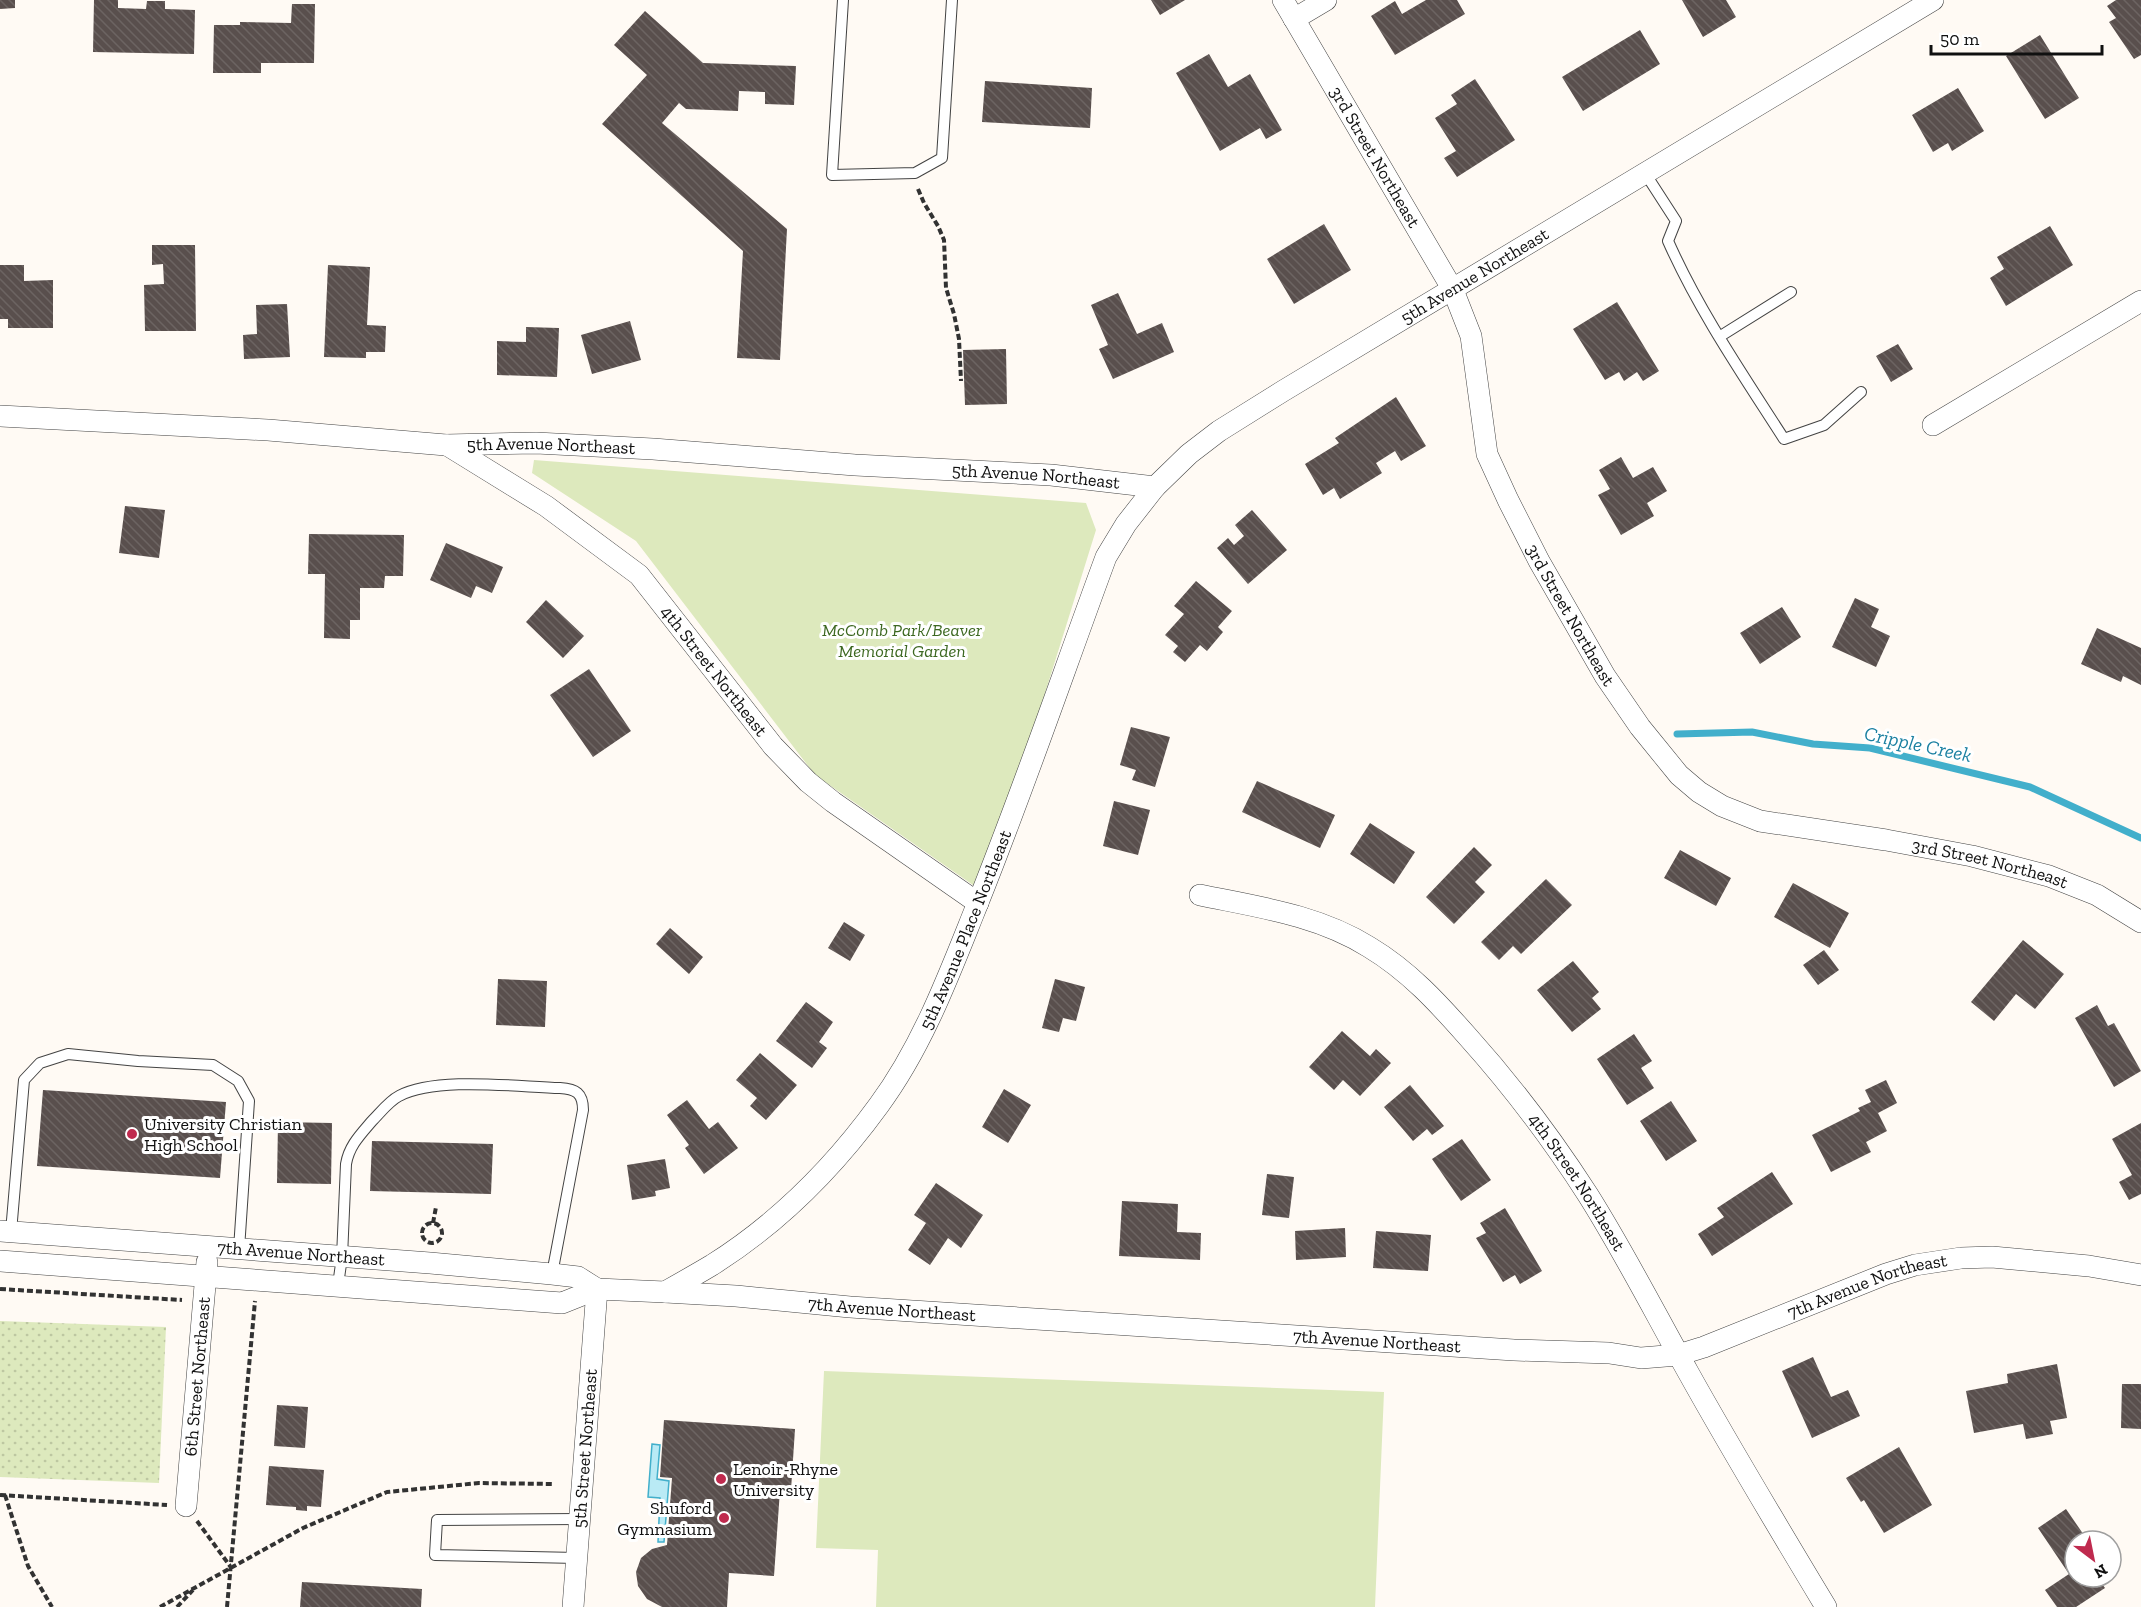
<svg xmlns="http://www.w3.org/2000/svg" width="2141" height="1607" font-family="'Zilla Slab',serif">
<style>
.grass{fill:url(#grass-dots)}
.park{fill:#dde9bd}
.water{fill:#b9eaf5;stroke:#42afcb;stroke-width:1.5}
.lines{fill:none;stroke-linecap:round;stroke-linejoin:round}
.stream{stroke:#42afcb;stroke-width:7}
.building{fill:url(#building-back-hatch)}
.service-casing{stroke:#434343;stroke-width:12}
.minor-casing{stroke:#434343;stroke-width:22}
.path{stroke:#323232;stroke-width:4;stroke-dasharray:6 3;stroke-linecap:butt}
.service{stroke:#fff;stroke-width:10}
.minor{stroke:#fff;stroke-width:21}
.poi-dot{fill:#bf2a4e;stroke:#fff;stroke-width:2}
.labels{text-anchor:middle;stroke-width:6;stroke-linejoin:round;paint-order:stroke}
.street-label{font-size:18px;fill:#101010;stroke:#fff}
.park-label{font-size:18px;font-style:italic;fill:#3d6821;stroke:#fff}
.poi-label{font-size:18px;fill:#101010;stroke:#fff;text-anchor:start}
.water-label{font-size:20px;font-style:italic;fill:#1b80a1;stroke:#fff}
</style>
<defs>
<pattern id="grass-dots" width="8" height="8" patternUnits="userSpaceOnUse" patternTransform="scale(1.5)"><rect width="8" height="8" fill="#dde9bd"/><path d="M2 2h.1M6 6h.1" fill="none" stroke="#bdc7a1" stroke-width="1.8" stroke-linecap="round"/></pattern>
<pattern id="building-back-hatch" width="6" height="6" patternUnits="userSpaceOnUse" patternTransform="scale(1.5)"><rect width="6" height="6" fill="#594f4d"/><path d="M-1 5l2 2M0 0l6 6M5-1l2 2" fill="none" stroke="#6c6462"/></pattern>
</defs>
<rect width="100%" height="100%" fill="#fffaf4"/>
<!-- grass -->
<path class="grass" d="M0,1321L166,1327L159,1483L0,1477Z"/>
<!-- park -->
<path class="park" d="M534,460L1086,503L1096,530L983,892L815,775L636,541L532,473Z
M824,1371L1384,1392L1375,1607H876L878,1550L816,1548Z"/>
<!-- water -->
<path class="water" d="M652,1444L660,1445L657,1479L669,1481L664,1542H658L660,1498L648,1497Z"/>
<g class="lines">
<!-- stream -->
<path class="stream" d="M1677,734L1752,732L1813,744L1870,748L2030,787L2141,838"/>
</g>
<!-- building -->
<path class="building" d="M0,0H15V8L0,9Z
M94,0H118V8L146,9L147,1H165V9L195,10L194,54L93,52Z
M1151,0H1185L1160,15Z
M1426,0H1457L1465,14L1395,55L1371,16L1395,1L1402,14Z
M1682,0H1726L1736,17L1703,37Z
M2116,0H2141V55L2134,59L2109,22L2116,18L2107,6Z
M292,4H315L314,63H261V73H213L214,25H240V22L291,23Z
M645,11L703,63L796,66L794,105L765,104V92L739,91L738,111L686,109L679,103L662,123L787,229L780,360L737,358L743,251L602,124L647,75L614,45Z
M1640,30L1660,64L1583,111L1562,77Z
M2040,35L2079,98L2045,119L2006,56Z
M1209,54L1228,87L1250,74L1282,130L1266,139L1260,128L1220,151L1176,73Z
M1475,79L1515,140L1457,177L1444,158L1456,151L1435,118L1457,104L1451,95Z
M985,81L1092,88L1090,128L982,122Z
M1958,88L1984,131L1952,151L1948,143L1933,152L1912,115Z
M1324,224L1351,270L1294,304L1267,259Z
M2050,226L2073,265L2006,306L1990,278L2004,269L1997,257Z
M152,245H195L196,331H145L144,285L164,284L163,264L152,265Z
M0,265H24V281L53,280V328H8V319H0Z
M328,265L370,267L367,325L386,326L385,352H366V358L324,357Z
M1118,293L1137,334L1162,323L1174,352L1113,379L1099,349L1108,345L1091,305Z
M1617,302L1659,371L1643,381L1637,372L1624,381L1619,372L1605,380L1573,329Z
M287,304L290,357L244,359L243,335L257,334L256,305Z
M630,321L641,360L592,374L581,335Z
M526,327L559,328L557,377L497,375V341L526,342Z
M1898,344L1913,369L1891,382L1876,356Z
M1006,349L1007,404L965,405L963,350Z
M1396,397L1426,446L1401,461L1395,451L1376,463L1382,473L1340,499L1334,488L1323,495L1305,464L1339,443L1335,438Z
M1621,457L1633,478L1653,467L1667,491L1647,503L1654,516L1621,535L1598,495L1610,489L1599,470Z
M125,506L165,510L159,558L119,553Z
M1252,510L1287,550L1248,584L1217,548L1228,538L1234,545L1244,536L1235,525Z
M309,534L404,535L403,576H385L384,588H360V620H350V639L324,638L325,574H308Z
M446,543L503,567L492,593L476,586L471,598L430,580Z
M1196,581L1232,611L1218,627L1223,632L1207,651L1200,645L1185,662L1173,652L1178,646L1165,635L1184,614L1174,606Z
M1855,598L1879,609L1871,627L1890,636L1876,667L1832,647Z
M546,600L584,636L563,658L526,622Z
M1782,607L1801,637L1760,664L1740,633Z
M2097,628L2141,648V685L2123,676L2121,682L2081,664Z
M589,669L631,731L593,757L550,695Z
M1131,727L1170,737L1155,787L1132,780L1136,770L1120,765Z
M1257,781L1335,815L1320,848L1242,812Z
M1114,801L1150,810L1138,855L1103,846Z
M1370,823L1415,852L1394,884L1350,854Z
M1474,847L1492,865L1475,882L1485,892L1454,924L1426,897Z
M1680,850L1731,878L1716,906L1664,878Z
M1546,879L1572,905L1521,954L1513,946L1499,960L1481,942Z
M1793,883L1849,913L1830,948L1774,917Z
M844,922L865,935L850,961L828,948Z
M670,928L703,957L689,974L656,944Z
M2023,940L2064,974L2035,1009L2016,994L1994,1021L1971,1002Z
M1824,950L1839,970L1818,985L1803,965Z
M1573,961L1599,992L1592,998L1601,1009L1572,1032L1537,990Z
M498,979L547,981L545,1027L496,1025Z
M1055,979L1085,987L1076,1021L1063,1018L1059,1032L1042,1028Z
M806,1002L833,1022L819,1042L827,1048L812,1068L776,1041Z
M2097,1005L2108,1026L2114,1023L2141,1071L2114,1087L2075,1018Z
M1342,1031L1370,1056L1376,1049L1391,1063L1360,1096L1343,1080L1334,1090L1309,1067Z
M1634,1034L1652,1061L1641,1068L1654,1088L1627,1105L1597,1059Z
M760,1053L797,1085L766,1120L750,1106L757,1098L736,1080Z
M1886,1080L1897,1103L1878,1113L1887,1131L1866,1142L1871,1152L1831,1172L1812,1135L1860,1111L1858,1108L1871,1102L1865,1090Z
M1410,1085L1444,1126L1432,1135L1427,1129L1413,1141L1384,1107Z
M1004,1089L1031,1105L1008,1143L982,1127Z
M43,1090L226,1102L220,1178L37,1166Z
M687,1100L709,1129L718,1122L738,1148L704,1174L685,1148L689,1145L667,1115Z
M1671,1101L1697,1141L1666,1161L1640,1121Z
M278,1122L332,1123L331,1184L277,1183Z
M2141,1123V1194L2129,1200L2119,1182L2132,1175L2112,1139Z
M1462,1139L1491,1180L1461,1201L1432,1159Z
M372,1141L493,1144L491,1194L370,1191Z
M665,1159L670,1188L655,1191L656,1196L632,1200L627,1165Z
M1772,1172L1793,1204L1712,1256L1698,1234L1724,1217L1717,1208Z
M1267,1174L1294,1177L1289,1218L1262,1215Z
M936,1183L983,1215L961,1248L948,1238L930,1265L908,1250L926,1223L914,1215Z
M1122,1201L1178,1204L1177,1232L1201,1233L1200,1260L1119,1256Z
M1505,1208L1542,1271L1520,1284L1515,1275L1503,1282L1476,1238L1486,1233L1480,1223Z
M1345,1228L1346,1257L1296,1260L1295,1231Z
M1376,1231L1431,1235L1428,1271L1373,1268Z
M1813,1357L1831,1397L1848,1390L1860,1416L1812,1438L1782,1371Z
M2057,1364L2067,1418L2050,1421L2053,1434L2026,1439L2023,1424L1974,1433L1966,1391L2008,1383L2007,1374Z
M2122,1384H2141V1429L2121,1428Z
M277,1405L308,1407L305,1448L274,1446Z
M664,1420L795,1429L791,1490H780L774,1576L729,1573L727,1607H662L647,1599L638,1586L636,1572L641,1558L652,1549L667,1545L672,1478L660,1477Z
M1899,1447L1932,1505L1884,1533L1864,1500L1861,1502L1846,1478Z
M269,1466L324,1470L321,1507L307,1506V1511L296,1510V1507L266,1505Z
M2066,1509L2088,1541H2075V1577H2097L2105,1588L2076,1607H2057L2045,1590L2069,1574L2038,1528Z
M302,1582L422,1589L421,1607H300Z"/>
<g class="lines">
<!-- service casing -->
<g class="service-casing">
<path id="service" d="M843,0L832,175L915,173L942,158L952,0
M1645,173L1676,221L1668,241C1699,311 1743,375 1784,439L1824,425L1861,392
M1719,337L1791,292
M11,1232L24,1080L40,1063L68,1054L138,1061L213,1065L238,1081L249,1101L239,1249
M338,1285L342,1257L346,1164C349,1146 360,1135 372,1121C380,1113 389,1101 399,1096C436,1076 518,1087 560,1088C576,1089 583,1093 583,1110L552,1274
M577,1558L435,1555L437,1520L579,1519"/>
</g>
<!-- minor casing -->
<g class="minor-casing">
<g id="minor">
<path id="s1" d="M1283,0L1453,290L1471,336L1487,454L1508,500L1539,561L1605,676L1640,727L1679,775L1699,792L1722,806L1760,821L1886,840L1972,856L2049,876L2097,895L2141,922"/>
<path d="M1294,19L1326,0"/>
<path id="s2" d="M0,416L268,430L446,445L536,443L653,449L855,465L1051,475L1155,487L1189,454L1219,431L1283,391L1933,0"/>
<path d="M1933,425L2141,301"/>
<path id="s3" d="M447,445L546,506L639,575L773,746L808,782L833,802L978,903"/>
<path id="s4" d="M1200,895C1258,907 1318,915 1369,947C1409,971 1438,1003 1468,1037C1512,1086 1552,1139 1588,1195C1624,1252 1655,1313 1688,1372C1732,1451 1779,1529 1826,1607"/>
<path id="s5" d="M0,1231L430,1263L552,1274L578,1277L597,1289"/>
<path id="s6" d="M0,1261L562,1303L597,1289L665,1292L736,1296L850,1307L1514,1350L1609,1353L1641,1358L1678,1355L1704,1347L1886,1274L1915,1265L1961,1258L1992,1257L2089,1266L2141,1275"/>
<path id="s7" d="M665,1292C681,1283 697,1274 712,1265C777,1224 834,1167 879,1105C921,1048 947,980 973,915C1021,797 1062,676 1106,557L1126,524L1155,487"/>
<path id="s8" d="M186,1506L207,1262"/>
<path id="s9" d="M573,1607L597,1289"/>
</g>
</g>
<!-- path -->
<path class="path" d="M918,189L924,203L938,226L944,240L946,288L954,314L959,339L961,381
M422 1233a10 10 0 1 1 20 0a10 10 0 1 1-20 0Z
M433,1223L436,1207
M0,1289L182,1300
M0,1495L167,1505
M5,1495L28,1566L52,1607
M197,1521L230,1566
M160,1607L303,1528L387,1492L479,1483L553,1484
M177,1607L193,1590
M227,1607L255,1301"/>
<!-- service -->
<use href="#service" class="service"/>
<!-- minor -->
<use href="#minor" class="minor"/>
</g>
<!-- markers -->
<g class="poi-dot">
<circle cx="132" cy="1134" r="6"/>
<circle cx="721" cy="1479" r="6"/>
<circle cx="724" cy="1518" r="6"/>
</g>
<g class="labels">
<!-- street labels -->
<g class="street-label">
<text dy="6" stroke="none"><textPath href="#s1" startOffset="182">3rd Street Northeast</textPath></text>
<text dy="6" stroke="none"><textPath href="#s2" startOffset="1542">5th Avenue Northeast</textPath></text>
<text dy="6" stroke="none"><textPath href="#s2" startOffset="552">5th Avenue Northeast</textPath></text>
<text dy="6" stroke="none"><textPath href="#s2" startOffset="1038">5th Avenue Northeast</textPath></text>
<text dy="6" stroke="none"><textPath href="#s1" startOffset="686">3rd Street Northeast</textPath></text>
<text dy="6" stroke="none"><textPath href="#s3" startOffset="354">4th Street Northeast</textPath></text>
<text dy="6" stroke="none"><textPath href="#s1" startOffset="1208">3rd Street Northeast</textPath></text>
<text dy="6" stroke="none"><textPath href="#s7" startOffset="483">5th Avenue Place Northeast</textPath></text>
<text dy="6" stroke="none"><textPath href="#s4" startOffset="494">4th Street Northeast</textPath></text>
<text dy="6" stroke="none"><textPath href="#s5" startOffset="302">7th Avenue Northeast</textPath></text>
<text dy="6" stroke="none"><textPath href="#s6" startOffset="1887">7th Avenue Northeast</textPath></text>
<text dy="6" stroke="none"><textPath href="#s6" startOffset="897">7th Avenue Northeast</textPath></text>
<text dy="6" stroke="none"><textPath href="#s6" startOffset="1383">7th Avenue Northeast</textPath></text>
<text dy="6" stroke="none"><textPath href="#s8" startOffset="130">6th Street Northeast</textPath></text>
<text dy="6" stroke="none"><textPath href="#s9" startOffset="159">5th Street Northeast</textPath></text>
</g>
<!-- park labels -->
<g class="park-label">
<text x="902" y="636">McComb Park/Beaver<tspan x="902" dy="21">Memorial Garden</tspan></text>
</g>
<!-- poi labels -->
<g class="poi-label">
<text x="144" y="1130">University Christian<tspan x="144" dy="21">High School</tspan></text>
<text x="733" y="1475">Lenoir-Rhyne<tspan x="733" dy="21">University</tspan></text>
<text x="712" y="1514" text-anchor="end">Shuford<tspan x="712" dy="21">Gymnasium</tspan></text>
</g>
<!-- water labels -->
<g class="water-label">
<text transform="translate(1918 744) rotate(12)" y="7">Cripple Creek</text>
</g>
</g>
<!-- north arrow -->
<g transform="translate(2093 1559) rotate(148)"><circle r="28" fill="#ffffff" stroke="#9f9f9f" stroke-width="1.5"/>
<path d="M0-4.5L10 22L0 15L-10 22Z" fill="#bf2a4e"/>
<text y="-9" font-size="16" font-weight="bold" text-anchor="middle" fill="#101010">N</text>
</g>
<!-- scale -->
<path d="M1931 45v9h171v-9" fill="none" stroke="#101010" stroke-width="3"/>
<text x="1940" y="45" font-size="18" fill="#101010" stroke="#ffffff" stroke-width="4.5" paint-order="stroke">50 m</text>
</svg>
